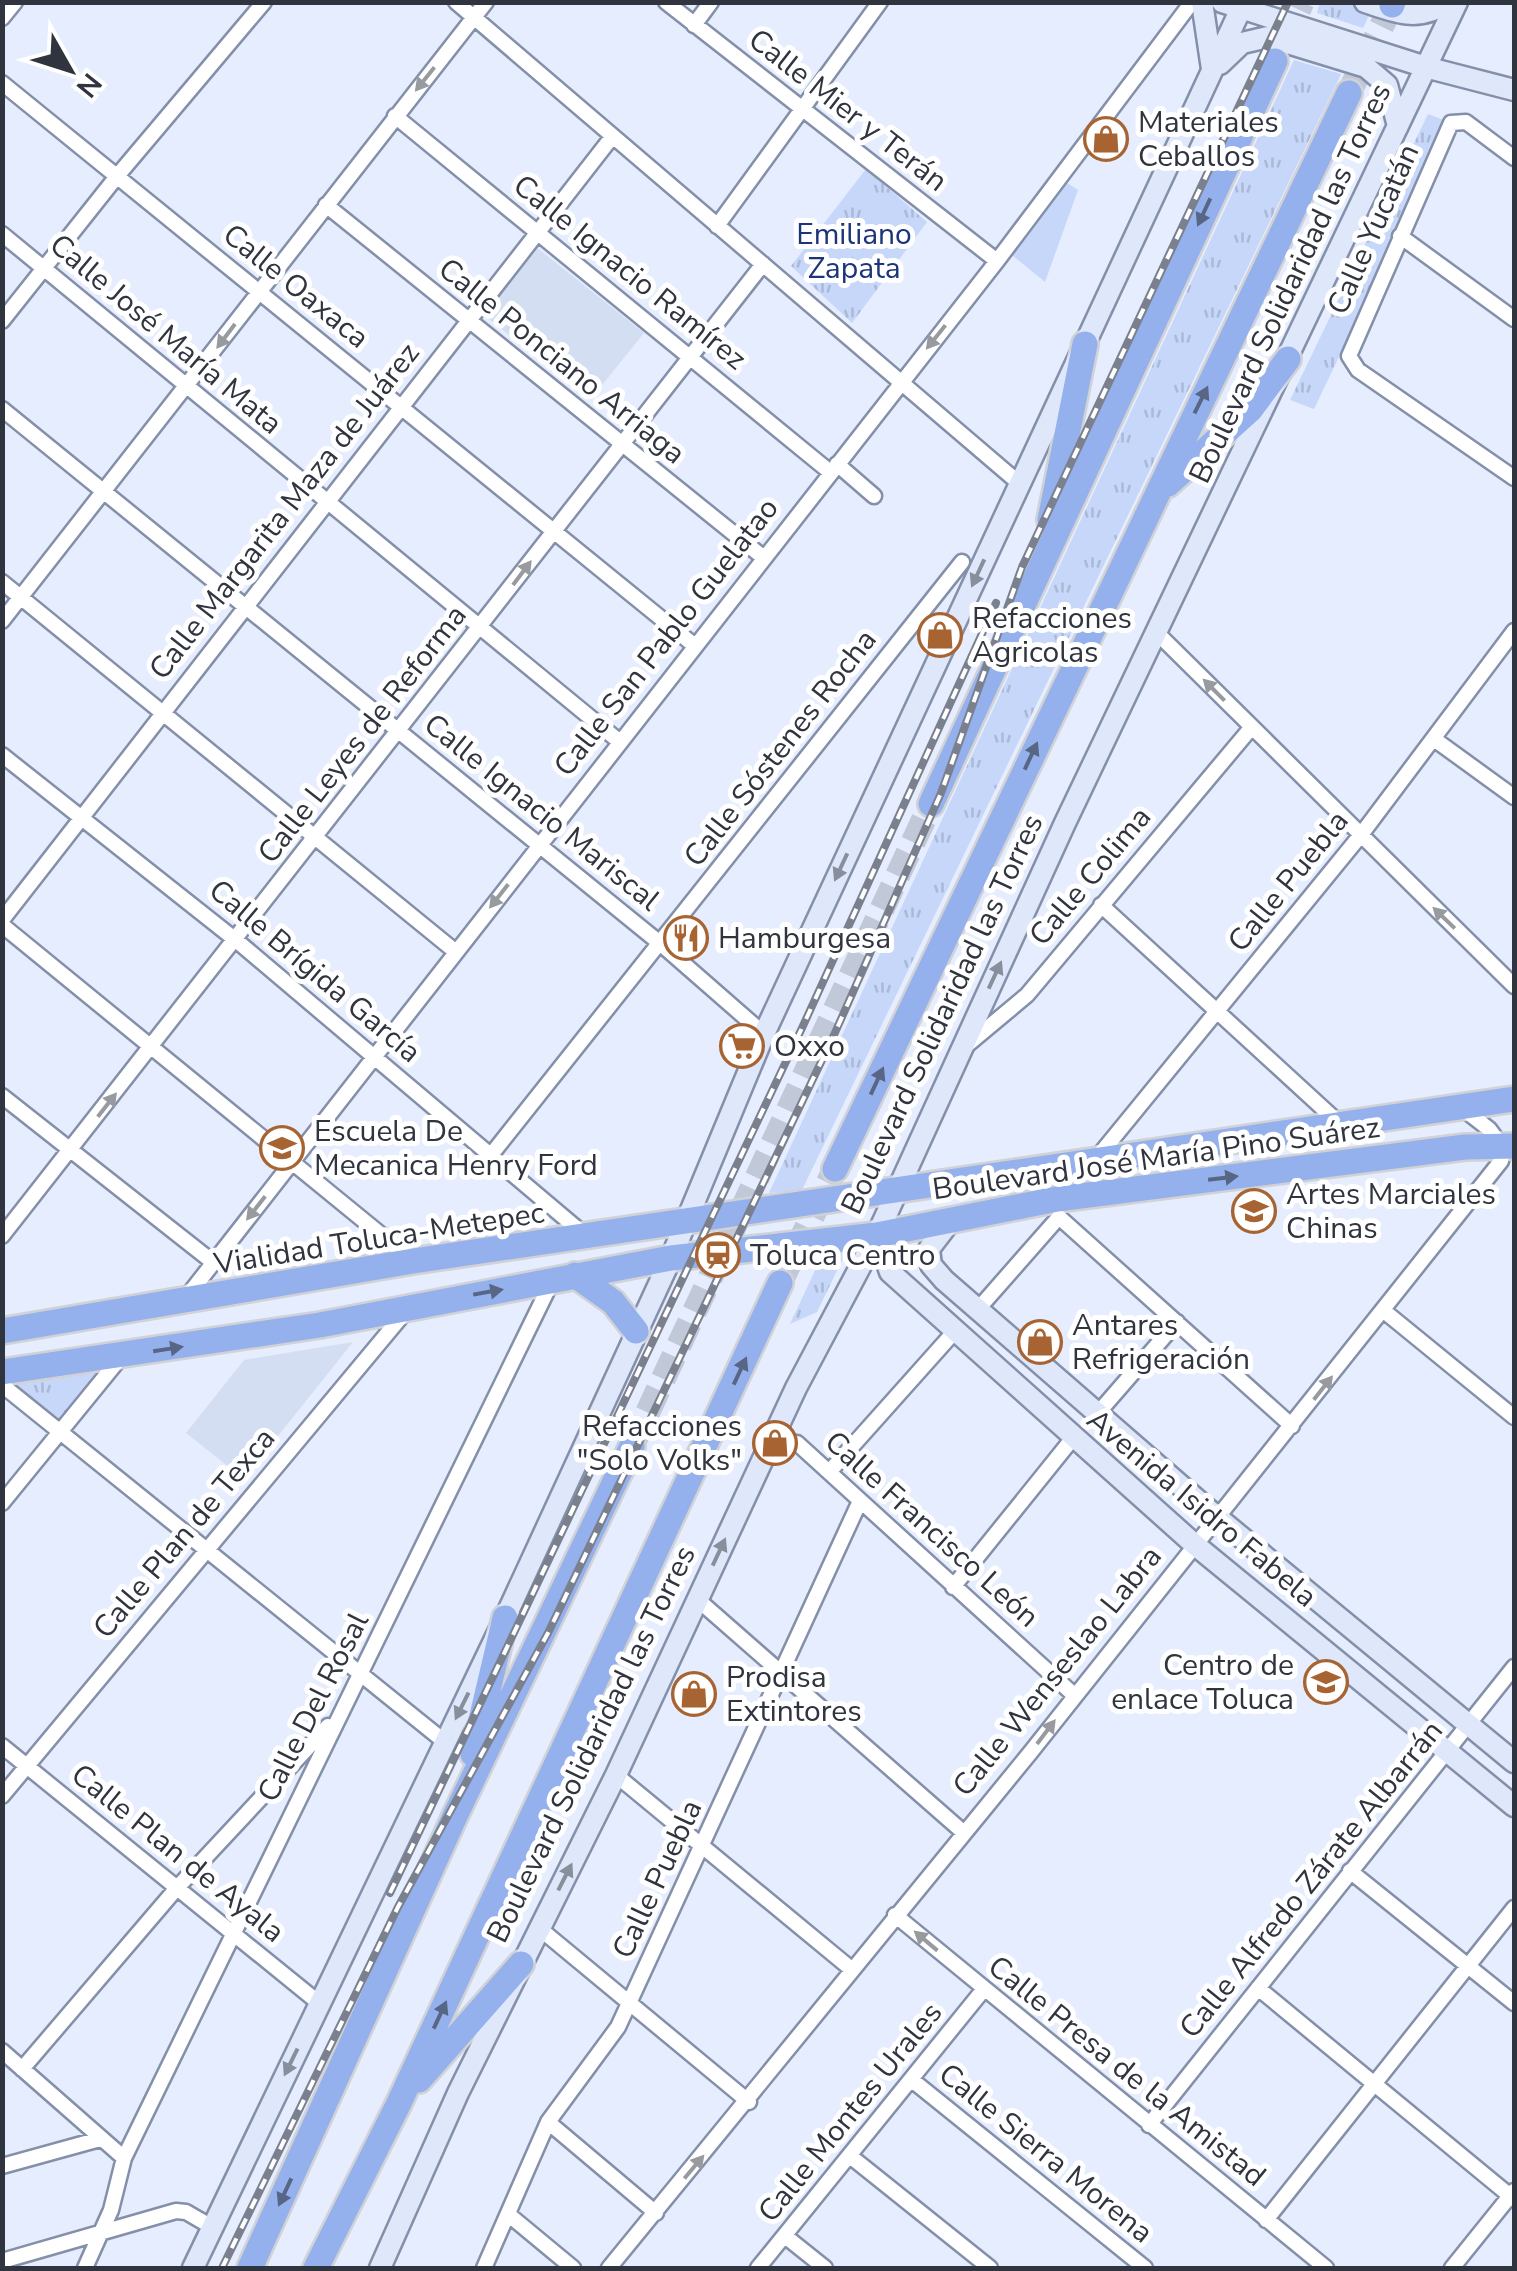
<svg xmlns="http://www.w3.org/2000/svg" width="1517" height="2271" font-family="'Nunito Sans',sans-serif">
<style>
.built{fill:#d4def3}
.grass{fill:#c6d7f9}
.park{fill:url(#park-tufts)}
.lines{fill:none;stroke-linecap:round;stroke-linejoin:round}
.highway-tunnel{stroke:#c1c8d8;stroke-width:25;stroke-dasharray:25 12;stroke-linecap:butt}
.street-casing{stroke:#848fa9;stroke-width:19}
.secondary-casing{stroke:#848fa9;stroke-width:25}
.highway-casing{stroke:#d1d2d5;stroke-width:30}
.street{stroke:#fff;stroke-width:14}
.secondary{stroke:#dfe7fa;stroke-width:20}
.highway{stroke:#94b0ed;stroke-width:25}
.rail-casing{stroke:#7a808d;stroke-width:8}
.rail{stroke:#fff;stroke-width:4;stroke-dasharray:11;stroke-linecap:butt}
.oneway{fill:#979a9f}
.oneway2{fill:#576685}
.oneway3{fill:#878e9c}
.labels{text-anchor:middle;stroke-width:10;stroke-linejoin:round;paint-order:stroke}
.street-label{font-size:30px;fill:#2f343f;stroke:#fff}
.poi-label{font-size:30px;fill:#2f343f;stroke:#fff;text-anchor:start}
.park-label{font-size:30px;fill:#1c3479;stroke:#fff}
</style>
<defs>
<pattern id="park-tufts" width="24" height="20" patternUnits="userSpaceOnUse" patternTransform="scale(2.5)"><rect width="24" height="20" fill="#c6d7f9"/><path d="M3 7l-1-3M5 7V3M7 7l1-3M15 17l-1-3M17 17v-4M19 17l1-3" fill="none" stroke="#aab9d6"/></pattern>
</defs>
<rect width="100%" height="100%" fill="#e5edfe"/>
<!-- built -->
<path class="built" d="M536,247L644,333L590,400L483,314Z
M353,1342L258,1461L243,1449L229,1467L186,1433L244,1360Z"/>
<!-- grass -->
<path class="grass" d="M1067,183L1078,190L1045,282L1012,255Z"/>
<!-- park -->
<path class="park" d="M1320,3H1375L1363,28L1317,13Z
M1294,60L1341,74L802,1190L769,1193Z
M1428,114L1451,123L1314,409L1290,400Z
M866,169L927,222L852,323L791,266Z
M826,1247L846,1252L817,1312L790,1324Z
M100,1372L60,1419L8,1383Z"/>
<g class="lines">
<!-- highway-tunnel -->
<path class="highway-tunnel" d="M1283,43L1302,2
M1349,93L1392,5
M780,1283L835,1169
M632,1446L931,804"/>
<!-- street casing -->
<g class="street-casing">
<path id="street" d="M456,2L1020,484
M666,2L997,261
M2,18L15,2
M694,25L711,2
M2,83L695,646
M395,116L830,472
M1514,158L1466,122L1451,123L1349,356L1358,370L1514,478
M326,205L764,558
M717,226L880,2
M2,234L620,742
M1400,236L1514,319
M2,321L118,175L264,2
M2,409L661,944L764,1034
M837,464L874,496
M2,582L456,952
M2,621L486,2
M1156,632L1514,986
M1434,739L1514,797
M2,755L237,941L586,1236
M1101,905L1340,1124
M2,920L612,137
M2,925L412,1260
M966,1046L1027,995L1251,728
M2,1096L214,1263
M491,1155L962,562
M1096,1159L1360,836L1514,631
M2,1236L763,264
M185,1299L997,261L1192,2
M979,1308L1059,1217L1292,1426
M1384,1311L1514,1417
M2,1385L445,1742
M1098,1413L1177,1322
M797,1443L1074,1695
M830,1471L955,1331
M2,1503L121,1357
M953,1587L1073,1438
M697,1599L963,1832
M2,1746L319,2003
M616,1775L850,1968
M2,1796L406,1311
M1350,1871L1514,2003
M895,1915L1326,2268
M539,1928L749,2102
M1258,1988L1514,2199
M2,2051L124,2158
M22,2069L176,1889L328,1726
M912,2080L1145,2268
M548,2122L656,2213
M1149,2125L1514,1667
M850,2156L990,2268
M2,2166L100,2139
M509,2215L573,2268
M1266,2220L1514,1908
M785,2236L825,2268
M2,2261L176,2211L186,2212L212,2227
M85,2268L111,2210L124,2158L552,1281
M484,2268L548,2122L618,2027L860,1501
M609,2268L1030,1753L1501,1161L1503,1148L1489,1129L1462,1108
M758,2268L984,1989
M1452,2268L1514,2191"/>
</g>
<!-- secondary casing -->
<g class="secondary-casing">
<path id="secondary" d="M1202,2L1212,69
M1222,2L1429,68L1514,90
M1365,2C1395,12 1419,23 1447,2
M1220,64L1242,43L1268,37L1366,67L1387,85L1398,126
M952,1219L929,1249L931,1265L944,1280L1218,1518L1514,1762
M877,1235L890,1272L1194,1544L1514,1806
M193,2268L505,1618L671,1258L764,1034L1244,2
M380,2268L458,2093L616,1775L796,1388L877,1235L1065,823L1457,2"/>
</g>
<!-- highway casing -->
<g class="highway-casing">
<path id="highway" d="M1392,5L1393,2
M1168,484L1250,410L1288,359
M1050,520L1085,344
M931,804L1275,61
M835,1169L1349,93
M575,1275L613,1302L636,1331
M2,1331L413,1261L1514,1099
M2,1372L320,1325L671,1258L877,1235L1057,1199L1465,1147L1514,1146
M473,1754L505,1618
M419,2080L521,1964
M250,2268L455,1816L632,1446
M316,2268L399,2103L780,1283"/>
</g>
<!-- street -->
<use href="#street" class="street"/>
<!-- secondary -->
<use href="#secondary" class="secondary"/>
<!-- highway -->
<use href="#highway" class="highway"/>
<!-- rail casing -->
<g class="rail-casing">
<path id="rail" d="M390,1893L802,1028L996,603
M222,2268L398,1907L548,1633L834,1035L941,793L1022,567L1288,2"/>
</g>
<!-- rail -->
<use href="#rail" class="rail"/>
</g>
<!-- one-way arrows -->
<defs><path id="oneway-solid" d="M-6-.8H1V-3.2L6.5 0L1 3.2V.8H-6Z" transform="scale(2.5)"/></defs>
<g class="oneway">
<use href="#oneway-solid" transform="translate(425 79) rotate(129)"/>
<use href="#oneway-solid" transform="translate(226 336) rotate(127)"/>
<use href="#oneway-solid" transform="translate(936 337) rotate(129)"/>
<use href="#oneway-solid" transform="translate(522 573) rotate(-53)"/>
<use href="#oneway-solid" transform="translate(1214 690) rotate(-135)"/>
<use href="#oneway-solid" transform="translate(499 896) rotate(128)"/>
<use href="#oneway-solid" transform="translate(1444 918) rotate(-136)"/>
<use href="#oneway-solid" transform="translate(107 1105) rotate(-52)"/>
<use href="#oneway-solid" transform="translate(256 1208) rotate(128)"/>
<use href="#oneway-solid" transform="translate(1323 1388) rotate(-52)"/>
<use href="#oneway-solid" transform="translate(1046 1732) rotate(-53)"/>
<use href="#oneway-solid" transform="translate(926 1941) rotate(-140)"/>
<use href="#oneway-solid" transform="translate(694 2167) rotate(-50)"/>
</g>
<g class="oneway2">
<use href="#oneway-solid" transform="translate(1204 212) rotate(115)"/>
<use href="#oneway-solid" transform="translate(1201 400) rotate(-64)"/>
<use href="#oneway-solid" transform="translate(1031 756) rotate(-65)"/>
<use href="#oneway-solid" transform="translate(877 1081) rotate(-65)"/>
<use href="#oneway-solid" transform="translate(1223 1178) rotate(-7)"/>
<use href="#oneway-solid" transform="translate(488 1292) rotate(-10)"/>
<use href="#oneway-solid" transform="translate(168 1349) rotate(-9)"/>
<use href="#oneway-solid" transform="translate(740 1371) rotate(-65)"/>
<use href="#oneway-solid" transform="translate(440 2015) rotate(-65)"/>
<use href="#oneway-solid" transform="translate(285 2192) rotate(115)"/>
</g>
<g class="oneway3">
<use href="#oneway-solid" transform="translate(978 573) rotate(115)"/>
<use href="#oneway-solid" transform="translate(841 867) rotate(115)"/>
<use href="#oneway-solid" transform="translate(995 975) rotate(-65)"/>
<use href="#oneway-solid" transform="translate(719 1552) rotate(-65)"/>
<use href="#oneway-solid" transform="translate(462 1706) rotate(116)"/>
<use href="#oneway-solid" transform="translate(565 1877) rotate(-63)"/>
<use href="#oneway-solid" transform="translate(291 2062) rotate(116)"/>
</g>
<!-- icons -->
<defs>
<g id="shop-ring" transform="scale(2.25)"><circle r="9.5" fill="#fff" stroke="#a76432" stroke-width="1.5"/><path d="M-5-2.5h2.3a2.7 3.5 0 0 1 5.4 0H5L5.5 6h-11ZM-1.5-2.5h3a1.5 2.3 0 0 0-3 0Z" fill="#a76432"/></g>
<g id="restaurant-ring" transform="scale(2.25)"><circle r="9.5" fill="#fff" stroke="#a76432" stroke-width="1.5"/><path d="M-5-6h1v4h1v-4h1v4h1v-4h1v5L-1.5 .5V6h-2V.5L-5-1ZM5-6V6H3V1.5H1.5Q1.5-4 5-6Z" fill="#a76432"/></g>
<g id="supermarket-ring" transform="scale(2.25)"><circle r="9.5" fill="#fff" stroke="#a76432" stroke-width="1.5"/><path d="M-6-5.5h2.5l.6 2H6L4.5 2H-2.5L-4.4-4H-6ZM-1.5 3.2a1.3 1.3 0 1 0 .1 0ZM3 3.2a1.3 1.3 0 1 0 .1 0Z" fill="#a76432"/></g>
<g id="university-ring" transform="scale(2.25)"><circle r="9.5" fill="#fff" stroke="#a76432" stroke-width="1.5"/><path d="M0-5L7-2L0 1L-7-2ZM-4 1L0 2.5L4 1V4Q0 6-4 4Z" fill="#a76432"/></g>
<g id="school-ring" transform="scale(2.25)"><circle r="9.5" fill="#fff" stroke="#a76432" stroke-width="1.5"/><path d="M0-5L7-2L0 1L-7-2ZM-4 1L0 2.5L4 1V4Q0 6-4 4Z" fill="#a76432"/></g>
<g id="station-ring" transform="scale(2.25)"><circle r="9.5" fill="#fff" stroke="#a76432" stroke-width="1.5"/><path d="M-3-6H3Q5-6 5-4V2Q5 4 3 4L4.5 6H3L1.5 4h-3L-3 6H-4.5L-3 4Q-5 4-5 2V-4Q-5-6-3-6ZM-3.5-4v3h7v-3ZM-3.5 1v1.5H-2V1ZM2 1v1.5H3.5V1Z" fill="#a76432"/></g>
</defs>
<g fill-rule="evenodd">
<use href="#shop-ring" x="1106" y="139"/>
<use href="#shop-ring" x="940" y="635"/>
<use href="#restaurant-ring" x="686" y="938"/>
<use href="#supermarket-ring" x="742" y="1046"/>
<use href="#university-ring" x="282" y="1148"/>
<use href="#school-ring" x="1254" y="1211"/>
<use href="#station-ring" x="718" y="1255"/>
<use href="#shop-ring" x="1040" y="1342"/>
<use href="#shop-ring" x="775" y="1443"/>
<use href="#university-ring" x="1326" y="1682"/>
<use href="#shop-ring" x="694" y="1694"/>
</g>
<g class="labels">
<!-- street labels -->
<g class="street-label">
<text transform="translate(848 110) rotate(38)" y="10">Calle Mier y Terán</text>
<text transform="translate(1373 229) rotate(-66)" y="10">Calle Yucatán</text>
<text transform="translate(630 272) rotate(39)" y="10">Calle Ignacio Ramírez</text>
<text transform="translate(1290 283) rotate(-65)" y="10">Boulevard Solidaridad las Torres</text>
<text transform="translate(296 286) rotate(39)" y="10">Calle Oaxaca</text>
<text transform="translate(166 334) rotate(40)" y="10">Calle José María Mata</text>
<text transform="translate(562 361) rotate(39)" y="10">Calle Ponciano Arriaga</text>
<text transform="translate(284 511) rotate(-52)" y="10">Calle Margarita Maza de Juárez</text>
<text transform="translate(666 637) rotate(-52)" y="10">Calle San Pablo Guelatao</text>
<text transform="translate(362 734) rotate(-52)" y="10">Calle Leyes de Reforma</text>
<text transform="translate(780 748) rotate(-52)" y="10">Calle Sóstenes Rocha</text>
<text transform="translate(542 812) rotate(39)" y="10">Calle Ignacio Mariscal</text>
<text transform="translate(1090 876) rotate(-50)" y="10">Calle Colima</text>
<text transform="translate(1288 881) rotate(-51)" y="10">Calle Puebla</text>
<text transform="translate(315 971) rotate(40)" y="10">Calle Brígida García</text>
<text transform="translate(942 1014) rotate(-65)" y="10">Boulevard Solidaridad las Torres</text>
<text transform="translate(1156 1158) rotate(-8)" y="10">Boulevard José María Pino Suárez</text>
<text transform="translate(379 1238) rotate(-9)" y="10">Vialidad Toluca-Metepec</text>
<text transform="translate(1202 1508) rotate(40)" y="10">Avenida Isidro Fabela</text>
<text transform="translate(932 1529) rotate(42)" y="10">Calle Francisco León</text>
<text transform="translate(184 1533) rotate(-50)" y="10">Calle Plan de Texca</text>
<text transform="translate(1057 1671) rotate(-51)" y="10">Calle Wenseslao Labra</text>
<text transform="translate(313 1707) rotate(-63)" y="10">Calle Del Rosal</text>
<text transform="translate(591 1744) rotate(-64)" y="10">Boulevard Solidaridad las Torres</text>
<text transform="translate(178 1853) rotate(39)" y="10">Calle Plan de Ayala</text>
<text transform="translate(657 1879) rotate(-65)" y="10">Calle Puebla</text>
<text transform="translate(1311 1879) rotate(-51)" y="10">Calle Alfredo Zárate Albarrán</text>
<text transform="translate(1127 2071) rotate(39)" y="10">Calle Presa de la Amistad</text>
<text transform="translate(850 2112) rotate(-51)" y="10">Calle Montes Urales</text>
<text transform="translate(1046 2153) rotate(39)" y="10">Calle Sierra Morena</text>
</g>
<!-- poi labels -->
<g class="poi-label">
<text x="1138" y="132">Materiales<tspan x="1138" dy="34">Ceballos</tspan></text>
<text x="972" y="628">Refacciones<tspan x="972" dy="34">Agricolas</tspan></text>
<text x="718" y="948">Hamburgesa</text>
<text x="774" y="1056">Oxxo</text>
<text x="314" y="1141">Escuela De<tspan x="314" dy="34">Mecanica Henry Ford</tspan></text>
<text x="1286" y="1204">Artes Marciales<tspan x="1286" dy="34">Chinas</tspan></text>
<text x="750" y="1265">Toluca Centro</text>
<text x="1072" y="1335">Antares<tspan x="1072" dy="34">Refrigeración</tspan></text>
<text x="742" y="1436" text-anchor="end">Refacciones<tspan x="742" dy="34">"Solo Volks"</tspan></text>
<text x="1294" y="1675" text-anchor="end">Centro de<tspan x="1294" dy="34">enlace Toluca</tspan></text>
<text x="726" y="1687">Prodisa<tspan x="726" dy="34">Extintores</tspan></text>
</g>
<!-- park labels -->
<g class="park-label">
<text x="854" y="244">Emiliano<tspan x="854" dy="34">Zapata</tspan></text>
</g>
</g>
<!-- border -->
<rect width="1517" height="2271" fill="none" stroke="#2f343f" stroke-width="10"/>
<!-- north arrow -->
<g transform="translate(70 70) rotate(129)" stroke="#ffffff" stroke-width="8" paint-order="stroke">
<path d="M0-8L18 38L0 25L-18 38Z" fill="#2f343f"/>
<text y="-15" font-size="28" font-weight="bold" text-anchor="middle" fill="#2f343f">N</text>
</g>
</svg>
